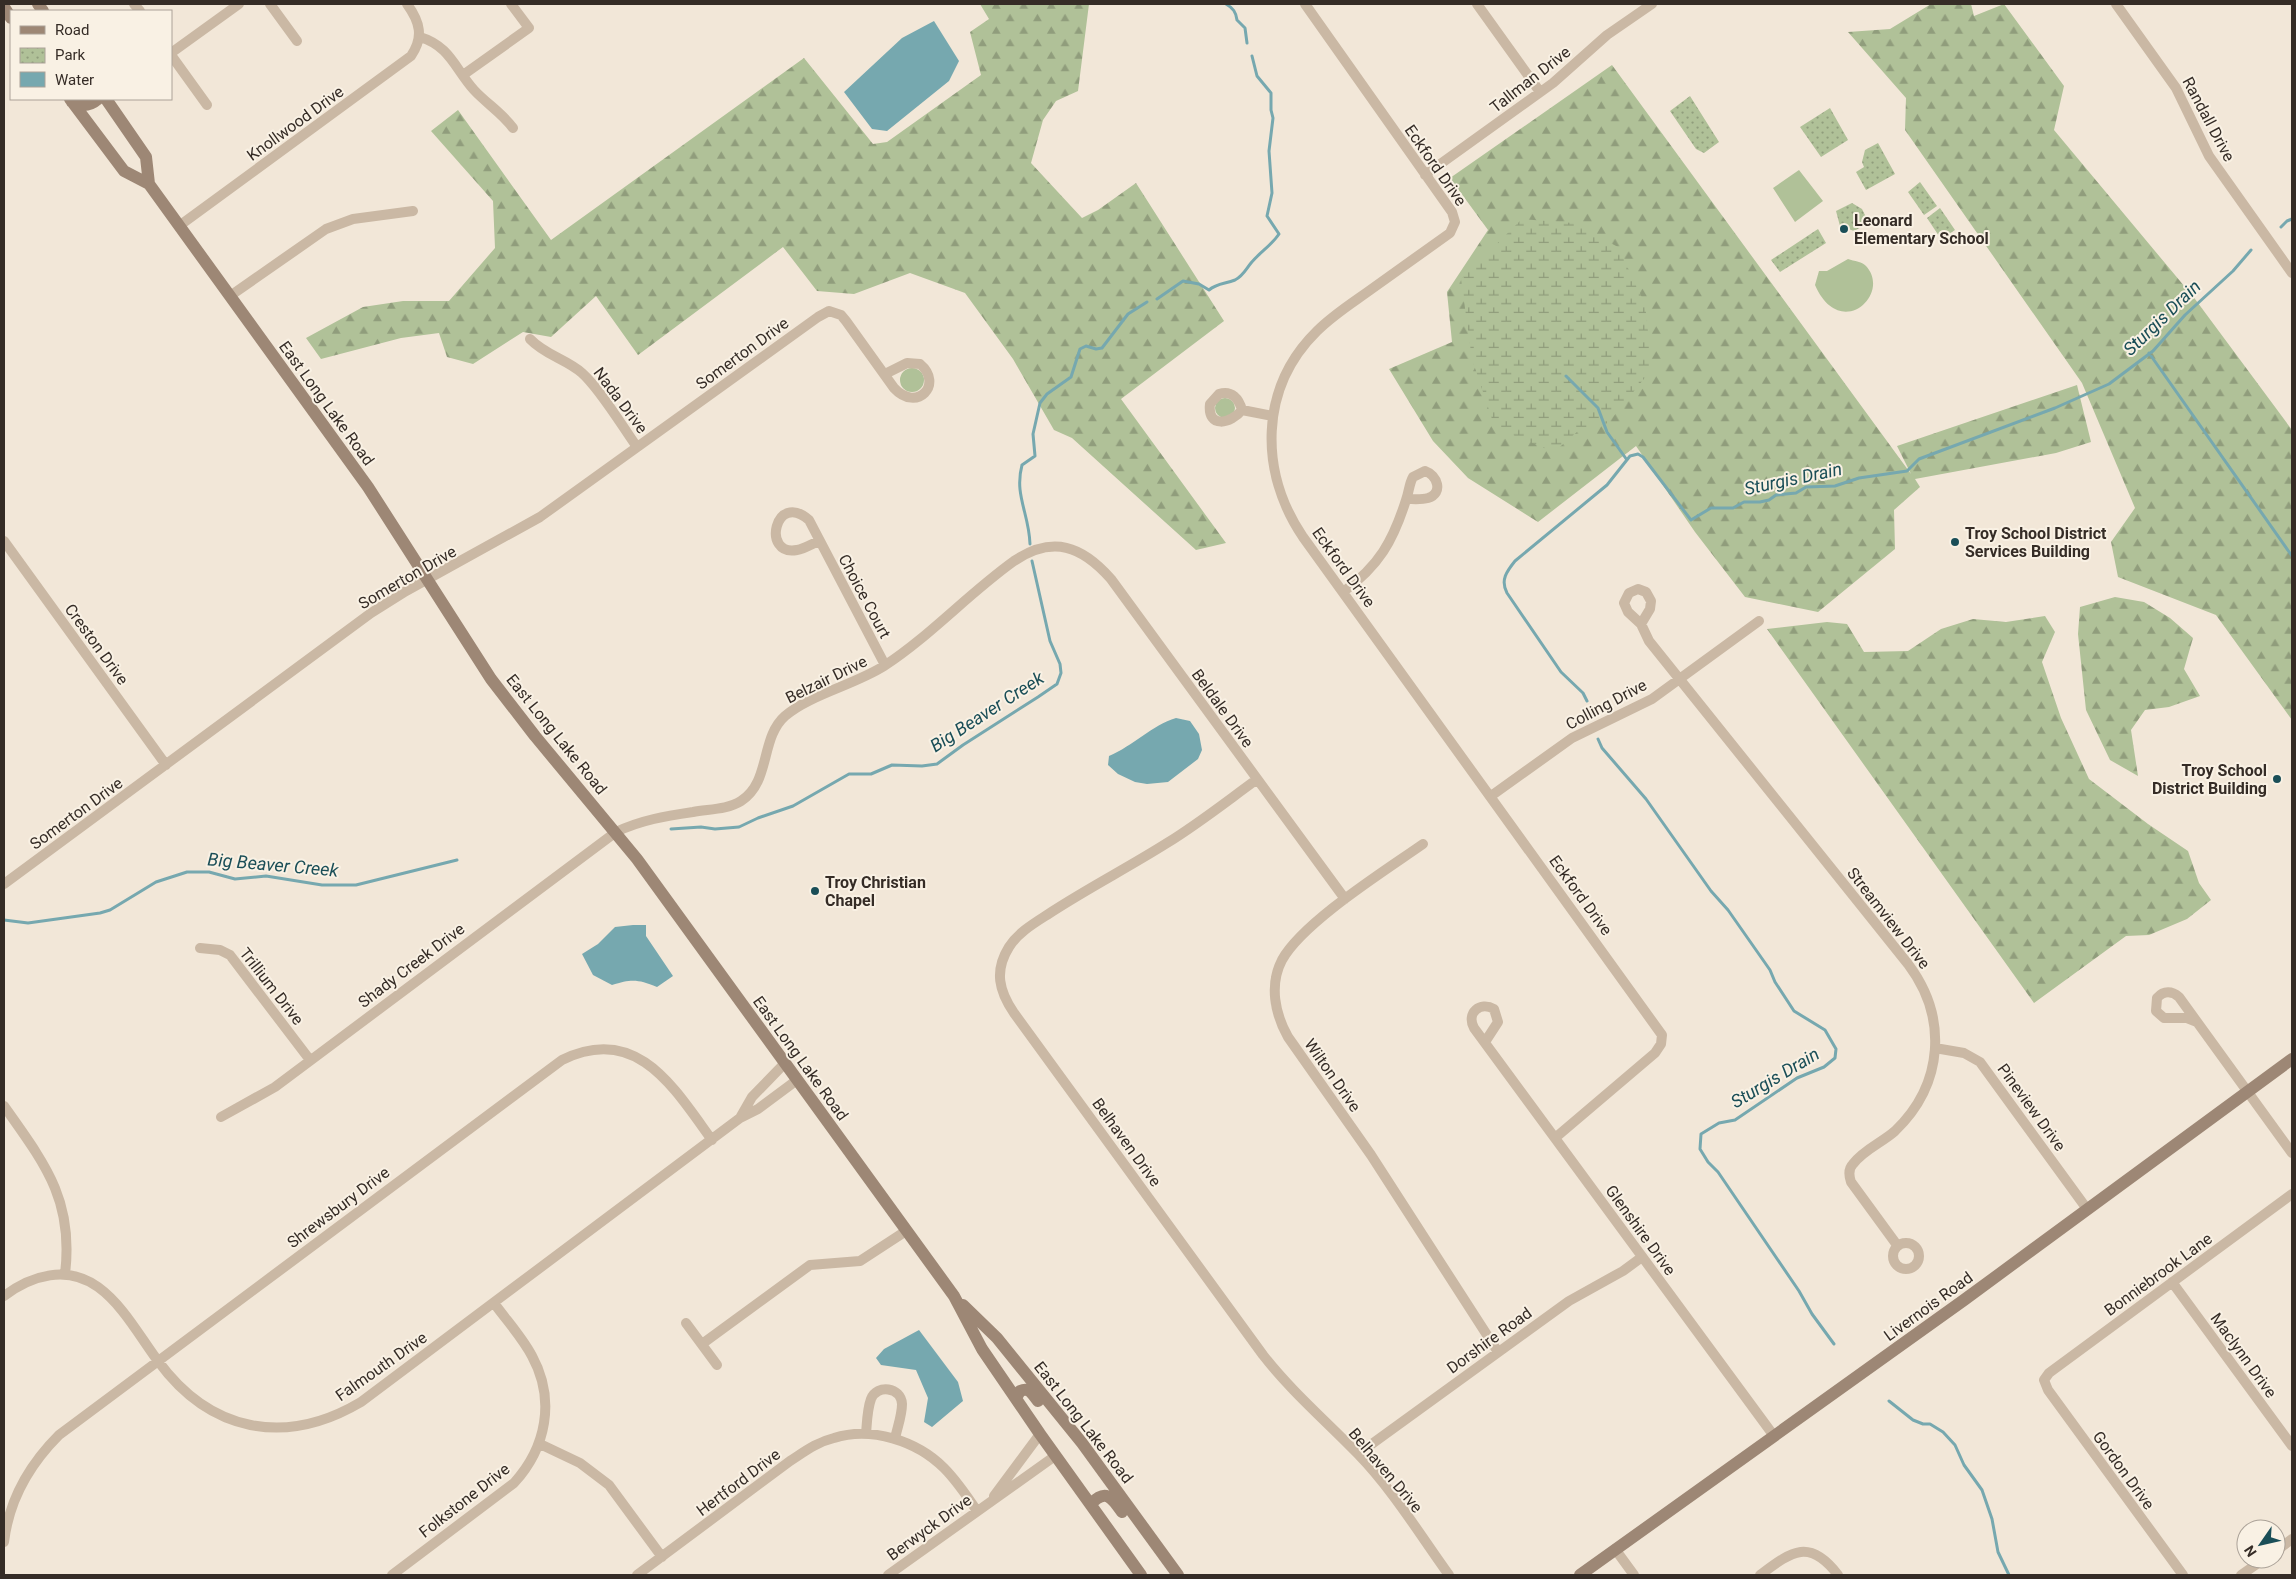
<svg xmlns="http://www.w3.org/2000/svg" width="2296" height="1579" font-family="Roboto,sans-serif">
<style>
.green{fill:#b0c198}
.forest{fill:url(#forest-firs)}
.wetland{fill:url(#wetland-marsh)}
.park{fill:url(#park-dots)}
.water{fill:#76a8af}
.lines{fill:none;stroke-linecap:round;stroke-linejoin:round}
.stream{stroke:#76a8af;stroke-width:3}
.street{stroke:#cab8a4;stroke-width:10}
.secondary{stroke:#9d8775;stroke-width:12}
.poi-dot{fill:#1a4e57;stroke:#f9f1e4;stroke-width:2}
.labels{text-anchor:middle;stroke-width:4;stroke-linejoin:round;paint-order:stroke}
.street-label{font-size:16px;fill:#352c26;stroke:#f9f1e4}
.poi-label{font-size:16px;font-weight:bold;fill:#352c26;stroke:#f9f1e4;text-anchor:start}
.water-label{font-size:18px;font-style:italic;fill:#1a4e57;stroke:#f9f1e4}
</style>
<defs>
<pattern id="forest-firs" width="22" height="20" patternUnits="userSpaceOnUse" patternTransform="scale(1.25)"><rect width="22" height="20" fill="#b0c198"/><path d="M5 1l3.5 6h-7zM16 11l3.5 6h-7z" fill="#909d7c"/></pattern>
<pattern id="wetland-marsh" width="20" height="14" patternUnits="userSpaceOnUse" patternTransform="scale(1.25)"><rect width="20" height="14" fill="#b0c198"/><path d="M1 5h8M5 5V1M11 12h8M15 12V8" fill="none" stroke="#909d7c"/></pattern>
<pattern id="park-dots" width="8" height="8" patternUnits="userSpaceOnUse" patternTransform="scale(1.25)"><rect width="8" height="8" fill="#b0c198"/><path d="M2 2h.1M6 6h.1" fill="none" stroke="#909d7c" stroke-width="1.8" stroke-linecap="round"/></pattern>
</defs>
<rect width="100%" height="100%" fill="#f2e7d8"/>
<!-- green -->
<path class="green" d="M1799,170L1823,201L1795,222L1773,188Z
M1848,259C1854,261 1863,262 1866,266C1892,294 1840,342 1815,285L1819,271H1827Z
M900 380a12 12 0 1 1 24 0a12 12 0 1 1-24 0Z
M1215 408a10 10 0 1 1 20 0a10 10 0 1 1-20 0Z"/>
<!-- forest -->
<path class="forest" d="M980,4H1089L1078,91L1056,101L1043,120L1031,163L1082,218L1098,210L1136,183L1224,321L1121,399L1226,543L1196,550L1072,438L1054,430L1013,359L965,293L910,273L854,294L817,291L783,247L638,355L596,296L551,337L523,332L473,364L447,357L439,333L401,338L321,359L306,338L363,307L403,301H449L495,248L493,201L431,131L458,110L551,240L804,58L873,144L887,142L981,75L970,32L989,19Z
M1931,4H1971L1974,16L2004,4L2064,86L2054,130L2195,299L2292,430V720L2216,615L2118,577L2111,542L2135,508L2082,383L1905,130L1906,98L1848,32L1890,29Z
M1612,65L1911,474L1897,446L2077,385L2091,442L2056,453L1915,479L1920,487L1894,510L1895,549L1818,612L1745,597L1695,532L1636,446L1538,522L1468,478L1433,441L1389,369L1452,342L1447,292L1488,230L1450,178Z
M2115,597L2144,602L2170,618L2193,638L2184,669L2200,696L2169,707L2145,710L2131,730L2138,776L2110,760L2086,710L2078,634L2080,607Z
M2045,616L2055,632L2042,662L2061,718L2089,779L2148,824L2188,851L2199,883L2211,900L2187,919L2149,935L2126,936L2034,1003L1767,629L1827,622L1847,624L1864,652L1908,651L1941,629L1973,619L2006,622Z"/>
<!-- wetland -->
<path class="wetland" d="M1522,219L1573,223L1618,247L1645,304L1652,369L1608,423L1577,432L1554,452L1495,428L1472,359L1461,279Z"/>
<!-- park -->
<path class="park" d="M1690,96L1719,142L1704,153L1696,149L1670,111Z
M1830,108L1848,140L1821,157L1800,127Z
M1878,143L1895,174L1866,190L1856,172L1864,167L1862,162L1865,150Z
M1920,182L1937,206L1924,215L1908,192Z
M1852,203L1862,209L1869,223L1854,231L1840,226L1836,211Z
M1940,208L1955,230L1941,239L1927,218Z
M1818,229L1826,243L1780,272L1771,260Z"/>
<!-- water -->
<path class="water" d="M934,21L959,61L949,81L887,131L872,129L844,92L902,38Z
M1176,718L1190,721L1199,734L1202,750L1198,759L1168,782L1147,784L1135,782L1118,774L1108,765L1109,756C1133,746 1152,725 1176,718Z
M633,925H646V936L673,976L657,987C638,979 631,979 612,985L593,975L582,954L598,944L615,927Z
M919,1330L958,1382L963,1401L932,1427L924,1422L928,1398L916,1370L881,1365L876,1358L884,1349Z"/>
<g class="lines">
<!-- stream -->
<path class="stream" d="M1226,4C1233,8 1236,12 1237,20L1245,28L1247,43
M2281,227L2287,221L2292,219
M1157,299L1183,281L1199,284L1209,290C1217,283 1225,284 1235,280C1243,276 1246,269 1251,263C1260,252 1271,246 1279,234L1267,216L1272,193L1269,151L1273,118L1271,110V93L1257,76L1252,56
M2149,353L2292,556
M1566,376L1598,408L1607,432L1627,460
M1030,544C1029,513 1014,495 1022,465L1035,456L1033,434L1040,403L1047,394L1071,377L1080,349L1086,346L1096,349L1102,348L1128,314L1147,302
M1587,701L1583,693L1561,672L1507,593C1500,580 1507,571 1515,561L1607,485L1630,456L1638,454L1643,457L1691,520L1711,508H1733L1744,502H1760L1769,500L1776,495L1796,493L1806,487L1835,486L1859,478L1907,471L1919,459L2055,408L2109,384L2153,351L2185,315L2233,271L2251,250
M1598,739L1602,748L1646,799L1711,891L1728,910L1770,970L1775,982L1794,1011L1825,1030L1836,1049L1835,1058L1824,1067L1797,1078L1735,1120L1719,1123L1701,1134L1700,1149L1708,1162L1718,1172L1799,1291L1812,1314L1834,1344
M671,829L701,827L715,829L739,827L758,818L793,806L849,774H871L892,765L922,766L937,764L963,745L1038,697L1057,684L1061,673L1060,664L1050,641L1032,561
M4,920L28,923L100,913L110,910L156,882L187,872H209L235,879L266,876L322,885H356L457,860
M1889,1401L1913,1420L1923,1424H1930L1943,1432L1955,1445L1964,1465L1982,1490L1992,1519L1998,1552L2009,1575"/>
<!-- street -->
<path class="street" d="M134,4L140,11
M270,4L297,41
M1305,4L1452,212L1455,222L1450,233C1422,253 1394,273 1366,293C1349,305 1332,316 1317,331C1259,388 1259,472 1303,537L1662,1035L1661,1044L1655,1053L1555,1138
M1477,4L1540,92
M2116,4L2176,88L2209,156L2292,273
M420,37C450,46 455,69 474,90C487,104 502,113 513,128
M171,53L239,4
M171,55L207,105
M463,75L529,28L511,4
M1425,175L1553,83L1607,35L1652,4
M179,226L411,56C424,37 420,22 407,4
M230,296L326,229L353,219L413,211
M530,339C545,355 566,359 582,373C600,389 622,426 637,447
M1242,410C1231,424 1207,429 1210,404L1219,394C1232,390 1239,399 1242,410L1273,416
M4,541L166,765
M819,541C812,544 804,549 797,550C761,557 775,490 809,520L885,665
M1343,592C1379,566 1393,541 1406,500C1409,492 1409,484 1413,477L1425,471C1437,475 1444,493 1428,498C1421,500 1413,499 1407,499
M1641,624L1628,612L1624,603L1629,593L1638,589L1646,592L1651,601L1650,609L1641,624L1649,641L1908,964C1948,1017 1944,1084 1895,1131C1883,1142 1863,1150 1853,1164C1848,1169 1849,1176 1851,1182L1897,1245
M1256,780C1227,801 1198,824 1167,843C1129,867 1090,887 1053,911C1038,921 1019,931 1009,947C994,971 999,991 1014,1013L1263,1355C1291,1391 1326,1421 1358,1454C1393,1490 1420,1535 1449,1575
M1491,796L1572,738L1652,699L1759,621
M1423,844C1386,870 1303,922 1282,960C1269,985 1275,1014 1288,1037L1371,1155L1498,1352
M4,884L371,613L406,591L540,517L818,317L829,311L841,315L846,321L894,388C917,413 944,384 920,364L907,363L885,374
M200,948L220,950L230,955L310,1060
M2197,1022L2187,1018H2164L2156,1011L2157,998C2164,990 2172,991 2179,997L2292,1153
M1485,1042L1498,1022L1494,1009C1480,1001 1466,1013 1474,1028L1774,1436
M1935,1048L1964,1053L1980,1062L2087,1209
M785,1063L752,1097L740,1118L758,1109L797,1080
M4,1106C45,1164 74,1200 65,1274
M221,1117L275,1087L616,832C641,820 666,816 693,812C708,809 727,810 741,801C771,782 760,738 785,716C809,695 854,685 884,666C930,636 968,594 1014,561C1053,535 1082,546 1111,579L1345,899
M1893 1256a13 13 0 1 1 26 0a13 13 0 1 1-26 0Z
M2172,1282L2292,1446
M4,1296C32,1275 67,1265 98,1287C123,1305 140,1337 158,1361C210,1432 285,1447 361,1402L740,1118
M686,1323L717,1365
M702,1344L810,1265L860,1261L906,1231
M866,1434C867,1423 867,1410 871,1399C877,1384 901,1387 902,1404C902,1416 897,1428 895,1439
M540,1444L580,1463L609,1485L662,1557
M1358,1454L1569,1301L1623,1271L1642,1257
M994,1496L1040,1434
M4,1542C9,1500 29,1465 59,1435L562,1060C637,1023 674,1088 712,1140
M1615,1549L1634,1575
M2276,1551L2292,1539
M392,1575L514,1483C546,1448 556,1400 532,1356C522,1337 507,1321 494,1303
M637,1575L790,1461C804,1452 817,1442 834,1438C871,1426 917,1441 944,1468C957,1481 967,1496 977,1511
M888,1575L1055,1456
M1760,1575C1791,1552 1809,1537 1838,1575
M2183,1575L2048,1390L2044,1380L2049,1373L2292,1194
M2241,1575L2264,1559"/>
<!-- secondary -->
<path class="secondary" d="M38,4L43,11
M4,7L11,18
M70,99L124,171L149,184L368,487L491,679L535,736L637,859L954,1296L982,1349L1040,1434L1141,1575
M106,99L146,157L149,184
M72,102C82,107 90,106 98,99
M963,1305L997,1338L1082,1443L1178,1575
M1016,1398L1020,1391C1030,1387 1032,1394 1038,1401
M1091,1504C1106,1488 1112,1498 1122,1512
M1580,1575L1964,1300L2292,1059"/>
</g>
<!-- markers -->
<g class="poi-dot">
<circle cx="1844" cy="229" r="5"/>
<circle cx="1955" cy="542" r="5"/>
<circle cx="2277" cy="779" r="5"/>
<circle cx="815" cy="891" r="5"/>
</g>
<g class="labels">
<!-- street labels -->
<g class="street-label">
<text transform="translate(1530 79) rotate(-38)" y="6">Tallman Drive</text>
<text transform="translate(2209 119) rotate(62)" y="6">Randall Drive</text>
<text transform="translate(295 123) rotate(-36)" y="6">Knollwood Drive</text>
<text transform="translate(1436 165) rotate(55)" y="6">Eckford Drive</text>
<text transform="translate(742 353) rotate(-36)" y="6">Somerton Drive</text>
<text transform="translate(621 400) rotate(53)" y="6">Nada Drive</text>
<text transform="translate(327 403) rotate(54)" y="6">East Long Lake Road</text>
<text transform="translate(1344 567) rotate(54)" y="6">Eckford Drive</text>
<text transform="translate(407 577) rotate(-30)" y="6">Somerton Drive</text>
<text transform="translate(865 596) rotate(62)" y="6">Choice Court</text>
<text transform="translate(97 644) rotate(54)" y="6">Creston Drive</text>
<text transform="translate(826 679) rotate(-26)" y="6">Belzair Drive</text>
<text transform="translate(1606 704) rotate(-28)" y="6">Colling Drive</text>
<text transform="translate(1223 708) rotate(54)" y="6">Beldale Drive</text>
<text transform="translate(557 734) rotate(51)" y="6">East Long Lake Road</text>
<text transform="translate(76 813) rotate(-36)" y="6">Somerton Drive</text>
<text transform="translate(1581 895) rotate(54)" y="6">Eckford Drive</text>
<text transform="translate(1889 918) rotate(52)" y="6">Streamview Drive</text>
<text transform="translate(411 965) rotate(-37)" y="6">Shady Creek Drive</text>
<text transform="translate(272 986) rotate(52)" y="6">Trillium Drive</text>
<text transform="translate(801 1058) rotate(54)" y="6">East Long Lake Road</text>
<text transform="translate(1333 1075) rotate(55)" y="6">Wilton Drive</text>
<text transform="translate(2032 1107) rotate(54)" y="6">Pineview Drive</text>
<text transform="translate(1127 1142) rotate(54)" y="6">Belhaven Drive</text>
<text transform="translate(338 1207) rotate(-37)" y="6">Shrewsbury Drive</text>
<text transform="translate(1641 1230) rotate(54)" y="6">Glenshire Drive</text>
<text transform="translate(2158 1274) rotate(-36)" y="6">Bonniebrook Lane</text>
<text transform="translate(1928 1306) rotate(-36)" y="6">Livernois Road</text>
<text transform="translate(1489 1340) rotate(-36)" y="6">Dorshire Road</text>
<text transform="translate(2244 1355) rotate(54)" y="6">Maclynn Drive</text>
<text transform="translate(381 1366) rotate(-35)" y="6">Falmouth Drive</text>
<text transform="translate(1084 1422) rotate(52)" y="6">East Long Lake Road</text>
<text transform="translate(1386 1470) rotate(50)" y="6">Belhaven Drive</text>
<text transform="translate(2124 1470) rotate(54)" y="6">Gordon Drive</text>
<text transform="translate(738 1482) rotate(-37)" y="6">Hertford Drive</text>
<text transform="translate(464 1500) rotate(-38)" y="6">Folkstone Drive</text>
<text transform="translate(929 1527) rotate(-36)" y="6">Berwyck Drive</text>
</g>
<!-- poi labels -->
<g class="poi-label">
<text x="1854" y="226">Leonard<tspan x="1854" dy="18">Elementary School</tspan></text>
<text x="1965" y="539">Troy School District<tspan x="1965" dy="18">Services Building</tspan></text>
<text x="2267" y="776" text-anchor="end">Troy School<tspan x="2267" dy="18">District Building</tspan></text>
<text x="825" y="888">Troy Christian<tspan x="825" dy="18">Chapel</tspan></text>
</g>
<!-- water labels -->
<g class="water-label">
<text transform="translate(2162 318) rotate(-44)" y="6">Sturgis Drain</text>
<text transform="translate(1793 479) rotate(-12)" y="6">Sturgis Drain</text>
<text transform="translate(987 712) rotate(-33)" y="6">Big Beaver Creek</text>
<text transform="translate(273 865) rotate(5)" y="6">Big Beaver Creek</text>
<text transform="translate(1775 1078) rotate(-31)" y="6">Sturgis Drain</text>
</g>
</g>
<!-- border -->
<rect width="2296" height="1579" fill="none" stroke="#352c26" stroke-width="10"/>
<!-- legend -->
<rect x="10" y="10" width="162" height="90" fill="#f9f1e4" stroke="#aba298"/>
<rect x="20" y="26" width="25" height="8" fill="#9d8775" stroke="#aba298"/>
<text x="55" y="35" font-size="15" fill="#352c26">Road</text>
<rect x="20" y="48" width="25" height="15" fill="url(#park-dots)" stroke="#aba298"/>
<text x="55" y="60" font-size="15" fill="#352c26">Park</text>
<rect x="20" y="72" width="25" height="15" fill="#76a8af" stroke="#aba298"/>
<text x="55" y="85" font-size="15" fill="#352c26">Water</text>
<!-- north arrow -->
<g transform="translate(2261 1544) rotate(236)"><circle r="24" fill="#f9f1e4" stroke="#aba298"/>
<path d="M0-4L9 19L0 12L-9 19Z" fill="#1a4e57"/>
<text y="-8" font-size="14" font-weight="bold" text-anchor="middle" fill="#352c26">N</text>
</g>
</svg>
